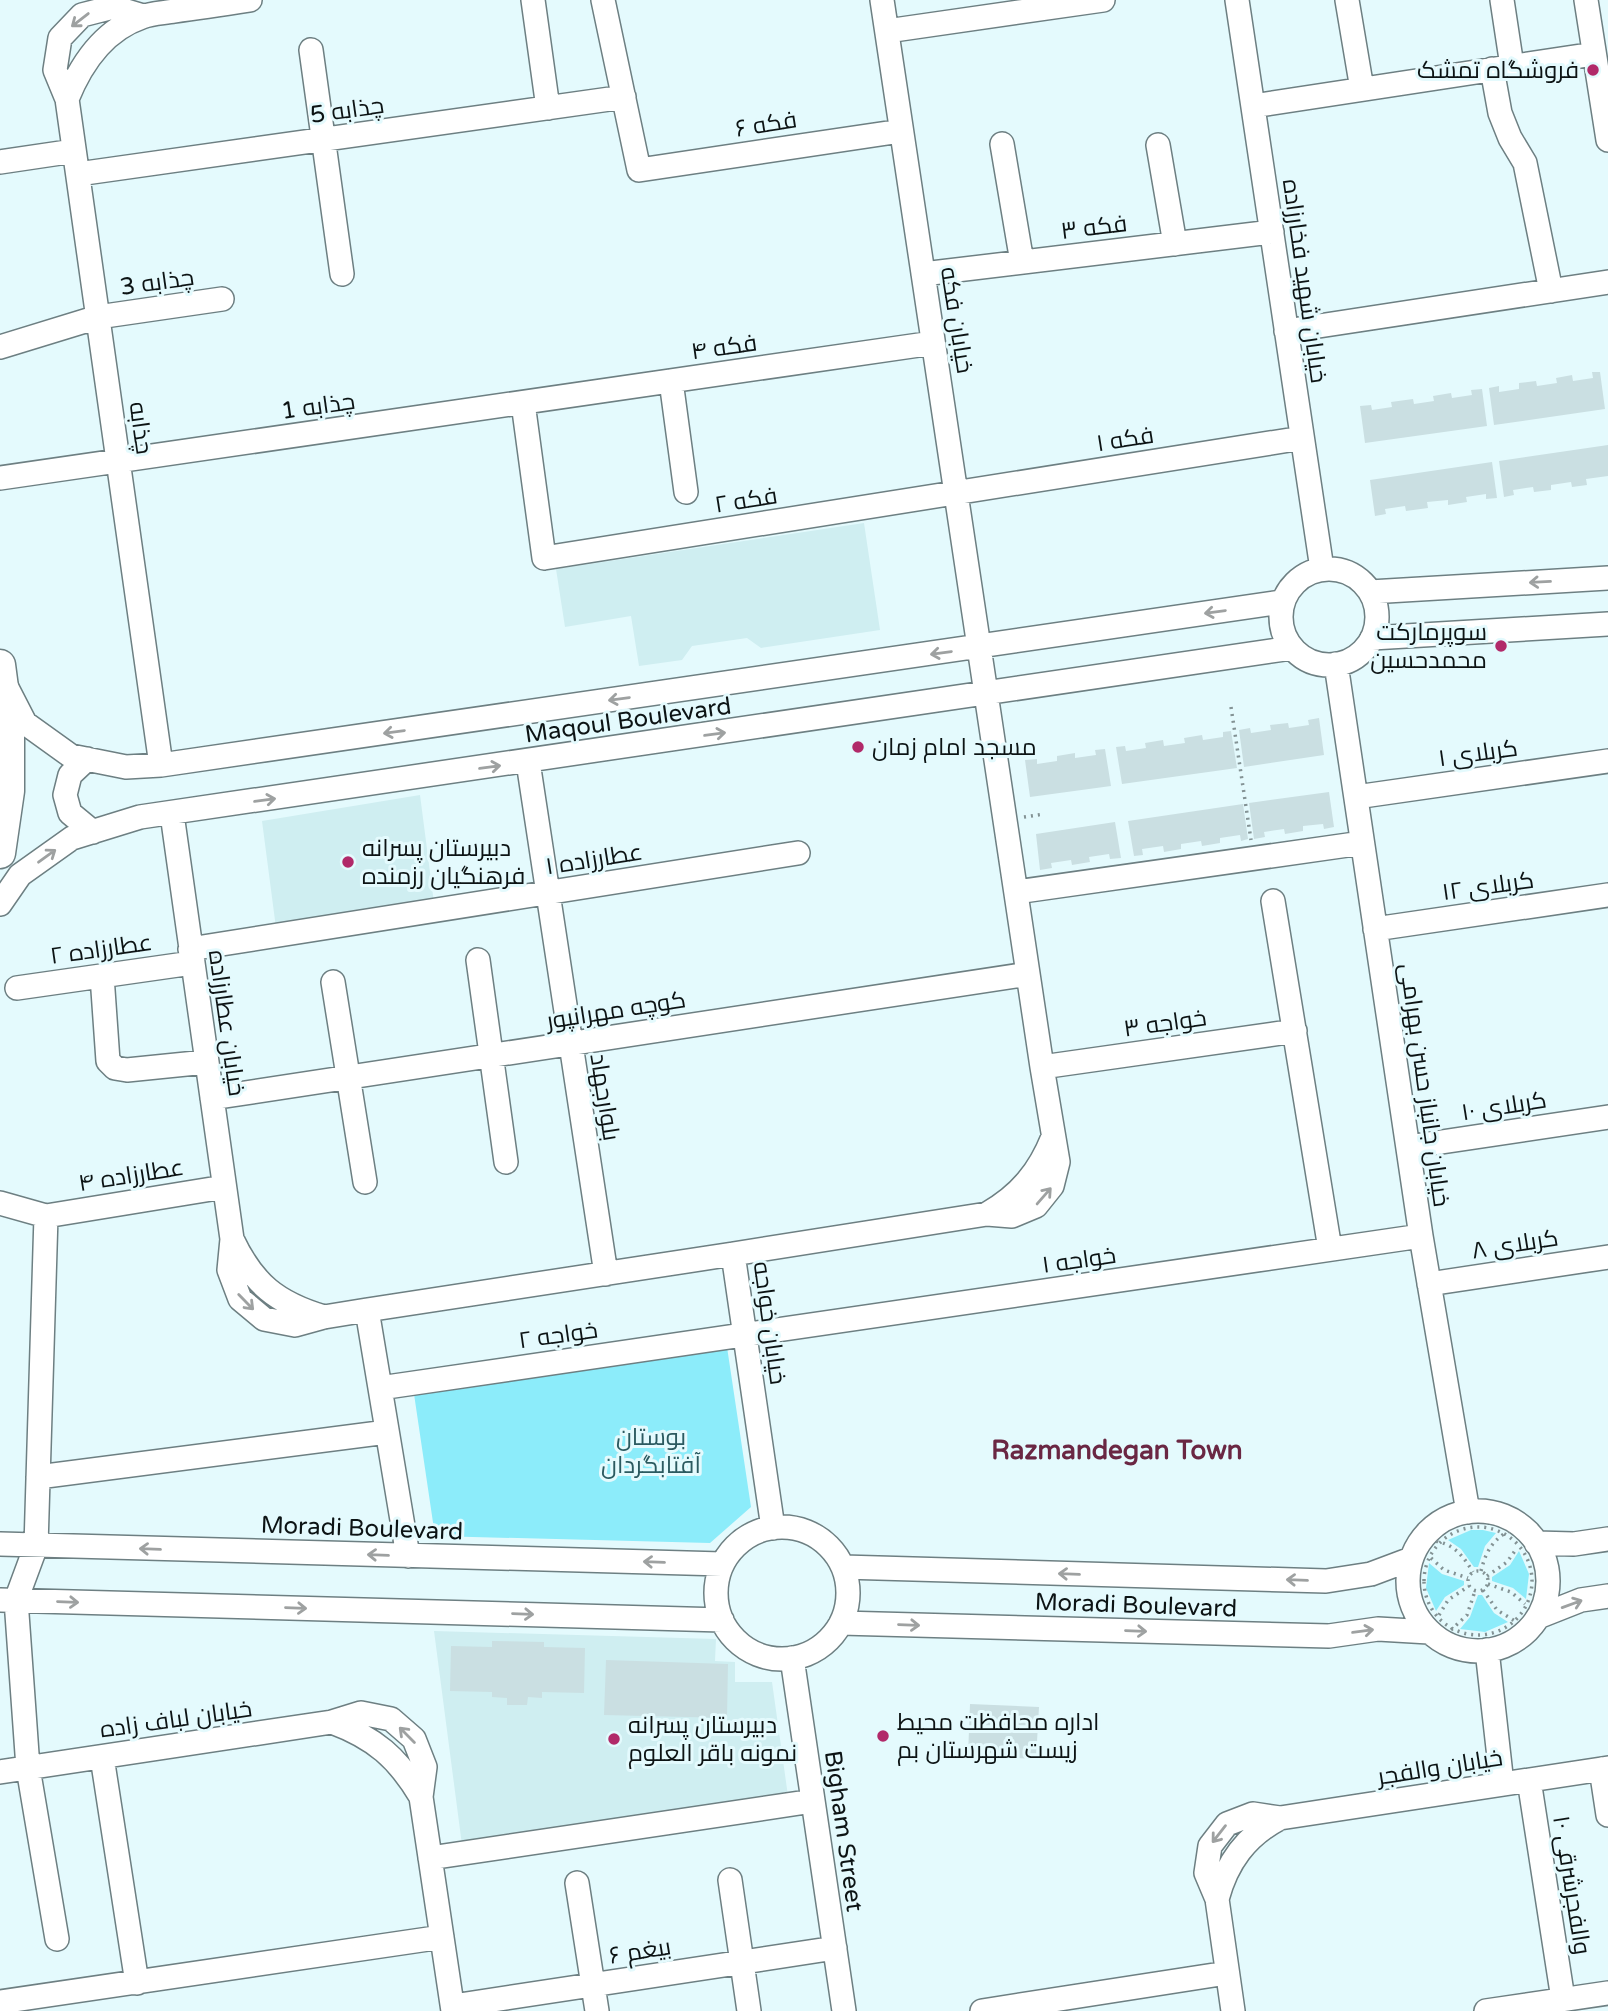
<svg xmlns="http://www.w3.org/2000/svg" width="1608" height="2011" font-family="'Varela Round',Cairo,sans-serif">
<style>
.built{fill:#cfeef1}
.green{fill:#8cecfa}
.building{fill:#cadfe2}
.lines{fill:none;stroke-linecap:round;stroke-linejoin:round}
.minor-casing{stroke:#6d7f82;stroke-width:26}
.major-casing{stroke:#6d7f82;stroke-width:33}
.path{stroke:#839294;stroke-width:3.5;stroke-dasharray:2 5;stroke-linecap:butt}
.minor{stroke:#fff;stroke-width:23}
.major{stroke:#fff;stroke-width:30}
.oneway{stroke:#9ea1a1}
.poi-dot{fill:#b12969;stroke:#e4fafd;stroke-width:2.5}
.labels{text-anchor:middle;stroke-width:6;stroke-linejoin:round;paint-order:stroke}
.poi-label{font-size:24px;fill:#0c1314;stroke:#e4fafd;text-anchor:start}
.street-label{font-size:24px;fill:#0c1314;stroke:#e4fafd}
.park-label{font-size:24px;fill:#2b5a60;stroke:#e4fafd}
.neighbourhood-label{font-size:26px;font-weight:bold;fill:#6a2743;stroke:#e4fafd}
</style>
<rect width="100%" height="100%" fill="#e4fafd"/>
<!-- built -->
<path class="built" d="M864,523L880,630L761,648L747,638L692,646L682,660L639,666L631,616L565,627L556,569Z
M420,795L434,903L276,928L262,821Z
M434,1631L716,1639L715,1661L735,1662V1682H772L788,1796L462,1845Z"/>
<!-- green -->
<path class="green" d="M727,1347L751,1507L710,1543L435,1536L414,1394Z
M1471,1530H1483L1496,1533L1485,1546L1478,1567H1474L1461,1549L1448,1540Z
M1519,1551L1529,1574L1526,1599L1513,1588L1492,1581V1577L1510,1565Z
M1429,1563L1442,1574L1464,1581V1585L1445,1597L1436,1611L1426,1588Z
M1478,1595H1482L1494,1613L1508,1622L1485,1632L1460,1629L1470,1617Z"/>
<!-- building -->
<path class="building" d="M1592,372H1600L1605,409L1494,425L1489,388L1499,386V392L1519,389V383L1536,381L1537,386L1557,383L1556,378L1572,375L1573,381L1593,378Z
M1482,389L1487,426L1365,443L1360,406L1371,405L1372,410L1392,407L1391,402L1413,399L1414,404L1434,401L1433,396L1451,393L1452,398L1472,395L1471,390Z
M1608,445V476L1586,479L1587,485L1572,487L1571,482L1551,485V490L1534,492L1533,487L1513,490L1514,495L1504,497L1499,461Z
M1492,462L1497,498L1486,499V494L1466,497L1467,502L1448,505V500L1427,502L1428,508L1406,511L1405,506L1385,509L1386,514L1375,516L1370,480Z
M1319,718L1324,755L1244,767L1239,730L1250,728L1251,733L1271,730L1270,725L1288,723L1289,728L1309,725L1308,720Z
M1231,731L1237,768L1122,784L1116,747L1125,746L1126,751L1146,748L1145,743L1163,740L1164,746L1185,743L1184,738L1202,735L1203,740L1223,737V732Z
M1105,749L1111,786L1030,797L1025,760L1037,759V764L1057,761V756L1075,753V758L1096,755L1095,750Z
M1329,792L1334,827L1324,829L1323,824L1303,826V831L1285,834L1284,829L1264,832L1265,837L1254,839L1249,803Z
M1243,804L1248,839L1241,841L1240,835L1220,838V843L1202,846L1201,841L1181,844V849L1164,852L1163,846L1142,849L1143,855L1134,856L1128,821Z
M1115,822L1121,858L1110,859L1109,854L1089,857L1090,862L1072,865L1071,860L1051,863L1052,868L1040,870L1036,834Z
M492,1641L544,1642V1647L585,1648L584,1693L542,1692V1698L528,1697L527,1705H507V1698L492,1697V1692L450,1691L451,1646L492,1647Z
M606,1660L728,1664L727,1718L604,1715Z
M970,1704L1039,1707L1036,1759L968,1756Z"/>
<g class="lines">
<!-- minor casing -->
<g class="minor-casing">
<path id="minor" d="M533,0L548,108
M603,0L639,170L901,131
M1237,0L1322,569
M1347,0L1362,89
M1502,0L1512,66
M1586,0L1608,140
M143,16L113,7L82,15L60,38L55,70L67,99L161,765
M887,31L1103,0
M311,50L342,274
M1492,69L1500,113L1510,138L1525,163L1551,291
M67,99C81,64 104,30 142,17C152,13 164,13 174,11C199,8 225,4 250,0
M1253,106L1594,54
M1002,144L1022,262
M1158,145L1175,244
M0,162L74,151
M78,174L624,97
M923,274L1272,232
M1286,331L1608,282
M0,347L98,317L222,299
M671,381L686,492
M523,403L544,558L1302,438
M0,478L933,343
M1281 617a48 48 0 1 1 96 0a48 48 0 1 1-96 0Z
M1370,592L1608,578
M1372,638L1608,624
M1336,664L1421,1236L1468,1512
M7,688L25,723L71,756L126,767L161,765L1282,602
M87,759L70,775L65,795L70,813L93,832
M528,762L606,1274
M1356,797L1608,761
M172,814L232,1239L229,1270L240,1299L264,1319L295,1325L324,1317L367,1310L408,1556
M1016,892L1362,843
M1273,901L1330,1249
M0,904L20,875L72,838L140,817L1292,648
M1375,929L1608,895
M190,949L798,853
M478,960L506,1162
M102,976L108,1061L115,1068L127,1070L206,1062
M333,982L365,1182
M17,988L192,963
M1042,1067L1295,1031
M212,1098L1028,974
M1408,1147L1608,1117
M0,1203L46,1216L224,1187
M987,1214C1020,1195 1039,1172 1053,1137
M46,1216L36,1546L16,1600L28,1768L57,1939
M232,1239C253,1284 277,1303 324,1317
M1429,1284L1608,1257
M367,1310L733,1254
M380,1388L1421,1236
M38,1477L387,1432
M1408 1581a70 70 0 1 1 140 0a70 70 0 1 1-140 0Z
M716 1593a66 66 0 1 1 132 0a66 66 0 1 1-132 0Z
M773,1528L733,1254L987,1214L1012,1216L1036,1206L1052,1186L1058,1162L1042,1067L882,0
M1536,1543L1574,1544L1608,1539
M0,1544L722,1564
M843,1567L1326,1581L1371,1574L1411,1559
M0,1600L722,1620
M1538,1617L1581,1600L1608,1596
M841,1623L1329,1636L1378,1629L1429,1632
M1487,1650L1502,1784
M792,1658L844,2011
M332,1722C375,1738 398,1758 421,1797
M102,1757L137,1983
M1601,1769L1608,1815
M0,1772L332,1722L361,1713L391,1719L414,1739L425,1767L421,1797L453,2011
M1529,1780L1563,1999
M430,1858L813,1801
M730,1880L749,2011
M577,1883L597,2011
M1217,1899C1227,1862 1246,1836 1280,1818
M0,2002L442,1937
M453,2006L835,1948
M982,2011L1227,1973
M1233,2011L1217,1899L1206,1873L1210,1846L1227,1824L1253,1814L1280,1818L1608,1768
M1486,2011L1608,1993"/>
</g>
<!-- major casing -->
<g class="major-casing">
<path id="major" d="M0,665L9,733V791L0,853"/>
</g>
<!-- path -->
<path class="path" d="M1231,707L1251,840
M1024,817L1044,814
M1424 1581a54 54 0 1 1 108 0a54 54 0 1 1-108 0Z
M1425,1545L1422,1539C1450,1542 1458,1548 1473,1572
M1431,1558L1444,1570L1468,1578
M1468 1581a10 10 0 1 1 20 0a10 10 0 1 1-20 0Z
M1481,1571C1487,1546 1497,1535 1520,1526L1519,1533
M1487,1576L1507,1562L1517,1548
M1488,1584L1511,1592L1525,1604
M1483,1590L1497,1610L1515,1621
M1439,1615L1448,1600L1469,1586
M1451,1630L1467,1615L1475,1591"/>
<!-- minor -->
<use href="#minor" class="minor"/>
<!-- major -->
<use href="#major" class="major"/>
</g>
<!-- one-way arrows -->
<defs><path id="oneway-shaft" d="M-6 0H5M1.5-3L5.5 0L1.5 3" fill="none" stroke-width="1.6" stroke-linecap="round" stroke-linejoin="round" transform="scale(1.75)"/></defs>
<g class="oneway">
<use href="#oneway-shaft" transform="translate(80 20) rotate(142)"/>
<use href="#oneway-shaft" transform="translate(1540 582) rotate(177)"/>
<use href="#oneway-shaft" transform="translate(1215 612) rotate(172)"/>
<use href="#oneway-shaft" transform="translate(941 653) rotate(172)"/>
<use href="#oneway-shaft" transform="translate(619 699) rotate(172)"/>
<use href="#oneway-shaft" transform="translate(394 732) rotate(172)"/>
<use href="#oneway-shaft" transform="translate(715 734) rotate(-8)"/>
<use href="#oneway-shaft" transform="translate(490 767) rotate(-8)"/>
<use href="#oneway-shaft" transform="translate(265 800) rotate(-8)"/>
<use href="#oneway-shaft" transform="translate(47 856) rotate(-36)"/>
<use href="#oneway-shaft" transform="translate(1044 1196) rotate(-49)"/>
<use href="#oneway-shaft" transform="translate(246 1302) rotate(46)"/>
<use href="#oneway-shaft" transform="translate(150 1549) rotate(-178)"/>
<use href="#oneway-shaft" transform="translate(378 1555) rotate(-178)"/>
<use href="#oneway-shaft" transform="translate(654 1562) rotate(-178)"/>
<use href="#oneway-shaft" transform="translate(1069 1574) rotate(-178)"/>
<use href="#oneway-shaft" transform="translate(1297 1580) rotate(-178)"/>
<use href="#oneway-shaft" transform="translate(68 1602) rotate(2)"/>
<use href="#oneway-shaft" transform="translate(1572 1604) rotate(-20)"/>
<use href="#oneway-shaft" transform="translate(296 1608) rotate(2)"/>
<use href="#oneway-shaft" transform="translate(523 1614) rotate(2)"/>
<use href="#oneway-shaft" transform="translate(909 1625) rotate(2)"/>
<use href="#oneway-shaft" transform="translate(1136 1631) rotate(2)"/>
<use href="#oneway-shaft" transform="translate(1363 1631) rotate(-8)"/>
<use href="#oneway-shaft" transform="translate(407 1735) rotate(-135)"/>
<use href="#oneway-shaft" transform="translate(1219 1834) rotate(128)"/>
</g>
<!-- markers -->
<g class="poi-dot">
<circle cx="1593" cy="70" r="7"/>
<circle cx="1501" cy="646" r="7"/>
<circle cx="858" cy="747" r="7"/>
<circle cx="348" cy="862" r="7"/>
<circle cx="883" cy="1736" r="7"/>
<circle cx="614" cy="1739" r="7"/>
</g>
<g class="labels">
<!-- poi labels -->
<g class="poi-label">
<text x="1579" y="78" text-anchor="end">فروشگاه تمشک</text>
<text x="1487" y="640" text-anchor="end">سوپرمارکت<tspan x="1487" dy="28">محمدحسین</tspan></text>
<text x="872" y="755">مسجد امام زمان</text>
<text x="362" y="856">دبیرستان پسرانه<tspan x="362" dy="28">فرهنگیان رزمنده</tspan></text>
<text x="897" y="1730">اداره محافظت محیط<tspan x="897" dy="28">زیست شهرستان بم</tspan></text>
<text x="628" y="1733">دبیرستان پسرانه<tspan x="628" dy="28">نمونه باقر العلوم</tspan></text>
</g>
<!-- street labels -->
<g class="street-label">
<text transform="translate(347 110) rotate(-8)" y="8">چذابه 5</text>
<text transform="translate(766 124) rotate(-9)" y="8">فکه ۶</text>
<text transform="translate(1094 227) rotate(-7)" y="8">فکه ۳</text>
<text transform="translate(1305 281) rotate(82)" y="8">خیابان شهید فخارزاده</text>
<text transform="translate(157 282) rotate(-8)" y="8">چذابه 3</text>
<text transform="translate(957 320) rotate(81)" y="8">خیابان فکه</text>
<text transform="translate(724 347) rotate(-8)" y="8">فکه ۴</text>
<text transform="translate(318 406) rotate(-8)" y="8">چذابه 1</text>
<text transform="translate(141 428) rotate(82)" y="8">چذابه</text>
<text transform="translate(1125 439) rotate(-9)" y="8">فکه ۱</text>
<text transform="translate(746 500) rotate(-9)" y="8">فکه ۲</text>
<text transform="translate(628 720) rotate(-8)" y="8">Maqoul Boulevard</text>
<text transform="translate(1478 753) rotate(-8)" y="8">کربلای ۱</text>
<text transform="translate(594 859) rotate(-9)" y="8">عطارزاده ۱</text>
<text transform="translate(1488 886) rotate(-8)" y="8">کربلای ۱۲</text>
<text transform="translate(101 949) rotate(-8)" y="8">عطارزاده ۲</text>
<text transform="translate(616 1010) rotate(-9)" y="8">کوچه مهرانپور</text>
<text transform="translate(227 1023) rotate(82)" y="8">خیابان عطارزاده</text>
<text transform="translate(1165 1023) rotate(-8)" y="8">خواجه ۳</text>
<text transform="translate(1425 1085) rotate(82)" y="8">خیابان جانباز حسن بهرامی</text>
<text transform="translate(605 1097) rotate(81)" y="8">بلوارجهاد</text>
<text transform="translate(1504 1106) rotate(-9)" y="8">کربلای ۱۰</text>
<text transform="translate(131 1175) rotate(-9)" y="8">عطارزاده ۴</text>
<text transform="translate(1515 1244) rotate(-9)" y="8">کربلای ۸</text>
<text transform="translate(1079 1260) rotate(-8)" y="8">خواجه ۱</text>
<text transform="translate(770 1323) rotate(82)" y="8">خیابان خواجه</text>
<text transform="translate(558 1335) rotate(-8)" y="8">خواجه ۲</text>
<text transform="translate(362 1528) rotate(2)" y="8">Moradi Boulevard</text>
<text transform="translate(1136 1605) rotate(2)" y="8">Moradi Boulevard</text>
<text transform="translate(176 1719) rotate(-8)" y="8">خیابان لباف زاده</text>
<text transform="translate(1440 1767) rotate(-9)" y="8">خیابان والفجر</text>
<text transform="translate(844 1831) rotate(82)" y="8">Bigham Street</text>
<text transform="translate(1572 1885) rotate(81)" y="8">والفجرشرقی ۱۰</text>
<text transform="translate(640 1951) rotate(-9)" y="8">بیغم ۶</text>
</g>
<!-- park labels -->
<g class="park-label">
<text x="651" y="1445">بوستان<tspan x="651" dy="28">آفتابگردان</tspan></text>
</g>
<!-- neighbourhood labels -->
<g class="neighbourhood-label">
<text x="1117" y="1459">Razmandegan Town</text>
</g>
</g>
</svg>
